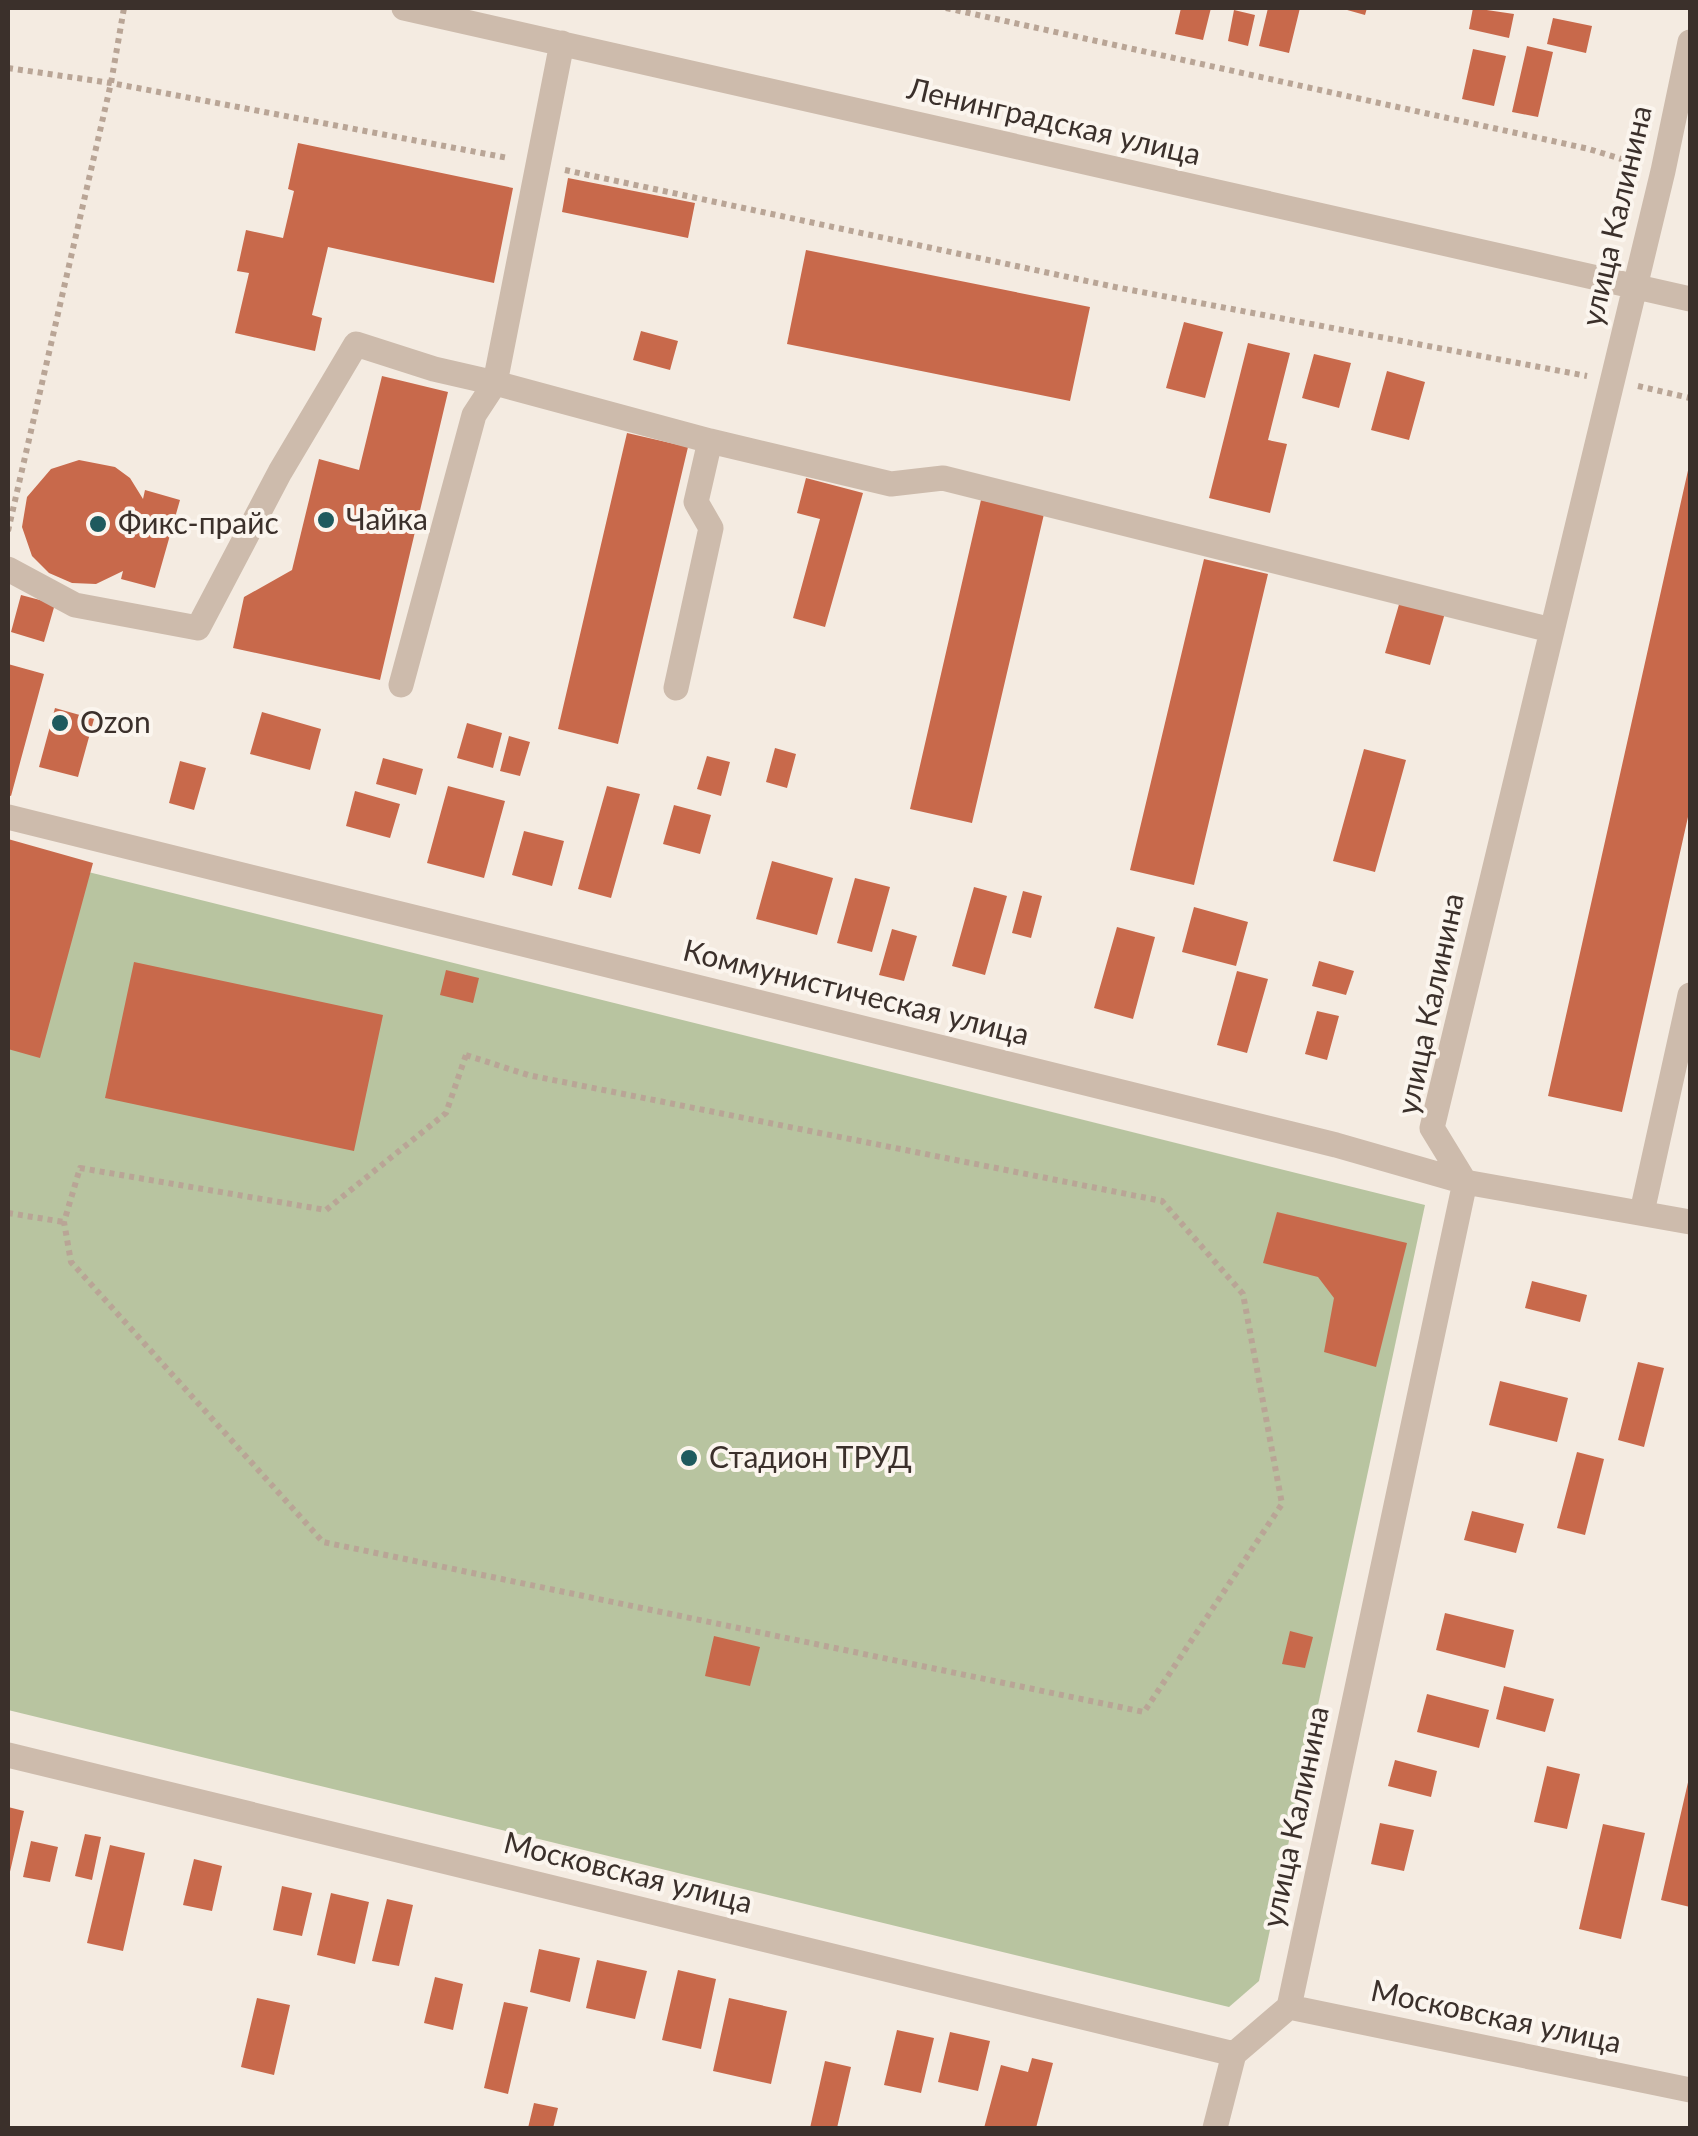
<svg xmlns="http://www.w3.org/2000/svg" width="1698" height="2136" font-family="Lato,sans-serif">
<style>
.green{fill:#b8c4a0}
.building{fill:#c8694b}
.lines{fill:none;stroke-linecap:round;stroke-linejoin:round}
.path{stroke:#b9a596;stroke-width:6;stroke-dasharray:5 5;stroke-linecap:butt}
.minor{stroke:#cdbbac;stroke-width:25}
.poi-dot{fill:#1f5a5e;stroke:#fbf5ee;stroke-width:4}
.labels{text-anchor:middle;stroke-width:8;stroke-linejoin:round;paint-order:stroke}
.street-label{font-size:30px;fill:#3b302b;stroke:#fbf5ee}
.poi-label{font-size:30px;fill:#3b302b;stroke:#fbf5ee;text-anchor:start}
</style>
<rect width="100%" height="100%" fill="#f4ebe1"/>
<!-- green -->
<path class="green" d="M8,852L1425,1205L1259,1981L1229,2007L8,1710Z"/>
<!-- building -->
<path class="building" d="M1181,8H1211L1203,40L1175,34Z
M1268,8H1300L1289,53L1259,46Z
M1340,8H1367L1365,15Z
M1473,8L1514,14L1509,38L1469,29Z
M1234,10L1255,15L1248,46L1228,41Z
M1553,18L1592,26L1586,53L1547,44Z
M1527,46L1553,52L1538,117L1512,112Z
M1473,49L1506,56L1494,106L1462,99Z
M298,143L513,188L494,283L328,247L312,315L322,318L315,351L235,333L249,273L237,271L246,230L283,238L294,191L288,189Z
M568,178L695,203L688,238L562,212Z
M806,250L1090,307L1070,401L787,344Z
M1184,322L1223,332L1205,398L1166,388Z
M641,331L678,341L670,370L633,360Z
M1248,343L1290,353L1268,440L1287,444L1270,513L1209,498Z
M1314,354L1351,363L1339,408L1302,398Z
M1387,371L1425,382L1409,440L1371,430Z
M382,376L448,392L380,680L233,648L244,597L292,570L319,459L359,470Z
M627,433L688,447L618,744L558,729Z
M79,460L115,467L130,478L143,499L145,490L180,500L155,588L121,579L123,571L96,584L72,583L49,573L32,556L22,527L27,497L51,469Z
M1689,466L1690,808L1622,1112L1548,1096Z
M806,478L863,493L825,627L793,618L820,519L797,513Z
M981,500L1044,514L972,823L910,809Z
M1204,559L1268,574L1194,885L1130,870Z
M21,595L55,604L44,642L11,632Z
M1400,601L1445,613L1430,665L1385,653Z
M8,664L44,674L11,796L8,795Z
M55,708L94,719L78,777L39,767Z
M262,712L321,729L310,770L250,754Z
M467,723L502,733L493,768L457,758Z
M509,736L530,742L520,776L500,771Z
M775,748L796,754L787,788L766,782Z
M1364,749L1406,760L1375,872L1333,861Z
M707,756L730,762L721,796L697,789Z
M383,758L423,769L416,795L376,784Z
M180,761L206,768L194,810L169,803Z
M448,786L505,801L484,878L427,863Z
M607,786L640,794L611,898L578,889Z
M355,791L400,804L390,838L346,826Z
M674,805L711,815L700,854L663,844Z
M524,831L564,841L552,886L512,875Z
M8,839L93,863L40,1058L8,1049Z
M772,861L833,878L817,935L756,919Z
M855,878L890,887L872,952L837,943Z
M974,887L1007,896L985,975L952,966Z
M1023,891L1042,896L1031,938L1012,933Z
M1194,907L1248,922L1236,966L1182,952Z
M1117,927L1155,937L1133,1019L1094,1008Z
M892,929L917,936L904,981L879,975Z
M1319,961L1354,971L1346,995L1312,986Z
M134,962L383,1015L354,1151L105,1098Z
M446,970L479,978L473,1003L440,995Z
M1237,971L1268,979L1247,1053L1217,1045Z
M1317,1011L1339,1016L1327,1060L1305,1054Z
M1277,1212L1407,1243L1376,1367L1324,1352L1334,1298L1318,1277L1263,1263Z
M1532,1281L1587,1295L1580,1322L1525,1308Z
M1638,1362L1664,1368L1644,1447L1618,1440Z
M1500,1381L1568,1398L1557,1442L1489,1425Z
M1577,1452L1604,1459L1585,1535L1557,1528Z
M1472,1511L1524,1524L1516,1553L1464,1540Z
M1445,1613L1514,1630L1505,1668L1436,1650Z
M1290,1631L1313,1637L1305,1668L1282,1664Z
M714,1636L760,1647L750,1686L705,1676Z
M1504,1686L1554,1699L1545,1732L1496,1719Z
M1427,1694L1489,1710L1479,1748L1417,1732Z
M1395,1760L1437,1771L1431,1797L1388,1786Z
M1547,1766L1580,1774L1567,1829L1534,1822Z
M1689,1778H1690V1907L1661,1900Z
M8,1807L24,1811L9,1876H8Z
M1380,1823L1414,1830L1404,1871L1371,1864Z
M1603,1824L1645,1833L1621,1939L1579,1929Z
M85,1834L101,1837L92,1880L75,1876Z
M31,1841L58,1847L50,1882L23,1877Z
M110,1845L145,1853L123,1951L87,1943Z
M194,1859L222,1866L212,1911L183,1905Z
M282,1886L312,1893L302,1936L273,1930Z
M331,1893L369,1902L355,1964L317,1955Z
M387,1899L413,1905L399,1966L372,1961Z
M539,1949L580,1958L570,2002L530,1992Z
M597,1960L647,1971L635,2019L586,2008Z
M678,1970L716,1979L701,2049L662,2040Z
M435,1977L463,1984L453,2030L424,2023Z
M257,1998L290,2005L274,2075L241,2067Z
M729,1998L787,2011L771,2084L713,2071Z
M504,2002L528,2007L508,2094L484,2088Z
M897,2030L934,2038L921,2093L884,2085Z
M950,2032L990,2041L978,2091L938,2082Z
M1032,2058L1053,2063L1036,2128H984L1001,2065L1028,2072Z
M825,2061L851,2067L837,2128H810Z
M534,2103L558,2108L553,2128H528Z"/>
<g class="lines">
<!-- path -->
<path class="path" d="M946,8L1589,149L1637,164
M8,68L111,83L508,158
M565,170L1115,287L1587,376
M1638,386L1690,398
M8,531L111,83L124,8
M466,1055L528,1075L1162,1201L1243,1294L1282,1504L1144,1712L323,1542L71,1262L64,1222L80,1168L326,1210L446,1113Z
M8,1213L64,1222"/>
<!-- minor -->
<path class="minor" d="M404,8L1690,299
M8,569L75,605L198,628L280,472L356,344L434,369L495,383L562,43
M401,685L474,415L495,383L710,441L891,484L943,478L1551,630
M676,688L711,528L696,502L710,441
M8,817L1336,1145L1465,1182L1690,1222
M1642,1212L1690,995
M8,1755L1234,2054
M1289,2007L1690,2090
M1215,2128L1234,2054L1289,2007L1465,1182L1432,1128L1663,171L1690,42"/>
</g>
<!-- markers -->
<g class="poi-dot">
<circle cx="326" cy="520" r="10"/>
<circle cx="98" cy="524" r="10"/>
<circle cx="60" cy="723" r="10"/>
<circle cx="689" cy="1458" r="10"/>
</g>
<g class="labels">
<!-- street labels -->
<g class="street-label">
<text transform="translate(1054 122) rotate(13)" y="10">Ленинградская улица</text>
<text transform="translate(1617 216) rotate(-77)" y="10">улица Калинина</text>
<text transform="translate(856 993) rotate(14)" y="10">Коммунистическая улица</text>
<text transform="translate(1431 1004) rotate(-78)" y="10">улица Калинина</text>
<text transform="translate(1296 1817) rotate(-78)" y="10">улица Калинина</text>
<text transform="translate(628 1873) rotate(14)" y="10">Московская улица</text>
<text transform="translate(1496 2017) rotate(12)" y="10">Московская улица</text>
</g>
<!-- poi labels -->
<g class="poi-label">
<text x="346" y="530">Чайка</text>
<text x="118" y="534">Фикс-прайс</text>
<text x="80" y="733">Ozon</text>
<text x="709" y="1468">Стадион ТРУД</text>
</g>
</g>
<!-- border -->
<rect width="1698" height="2136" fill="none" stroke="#3b302b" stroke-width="20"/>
</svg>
